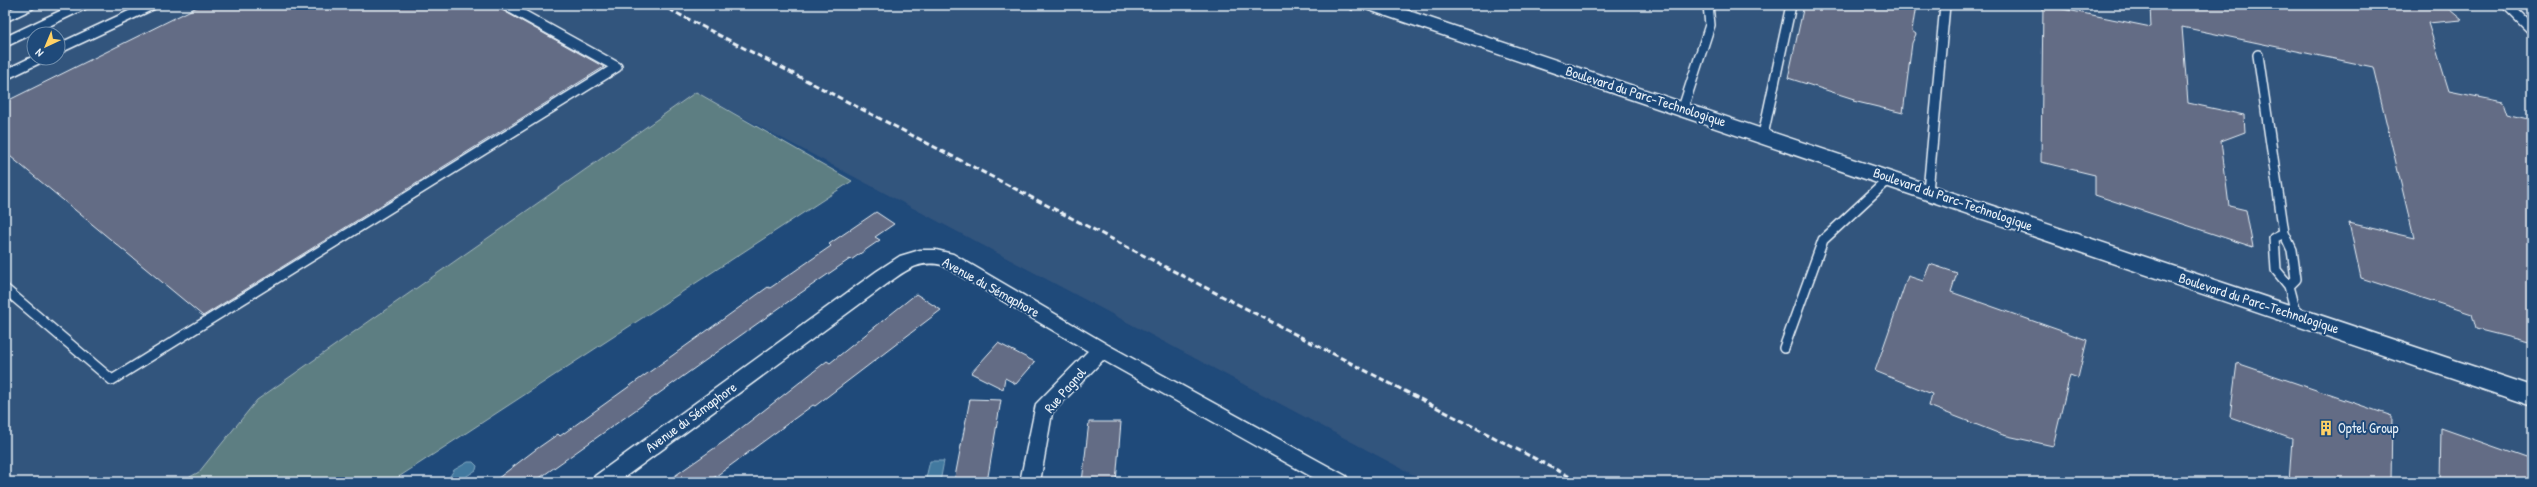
<svg xmlns="http://www.w3.org/2000/svg" width="2537" height="487" font-family="'Patrick Hand',sans-serif">
<style>
.built{fill:#33547d;fill-rule:evenodd}
.green{fill:#5d7e82;stroke:#a2b8bd}
.water{fill:#42799f;stroke:#84a9c3}
.building{fill:#636c85;stroke:#e8f1f8}
.lines{fill:none;stroke-linecap:round;stroke-linejoin:round}
.lane-casing{stroke:#e8f1f8;stroke-width:12}
.street-casing{stroke:#e8f1f8;stroke-width:3}
.secondary-casing{stroke:#e8f1f8;stroke-width:3}
.path{stroke:#e8f1f8;stroke-width:2.5;stroke-dasharray:3 3;stroke-linecap:butt}
.lane{stroke:#1f4a7a;stroke-width:9}
.street{fill:#1f4a7a;fill-rule:evenodd}
.secondary{fill:#1f4a7a;fill-rule:evenodd}
.rail{stroke:#e8f1f8;stroke-width:3;stroke-dasharray:6 3;stroke-linecap:butt}
.labels{text-anchor:middle;stroke-width:4;stroke-linejoin:round;paint-order:stroke}
.street-label{font-size:14px;fill:#e8f1f8;stroke:#1f4a7a}
.poi-label{font-size:14px;fill:#e8f1f8;stroke:#1f4a7a;text-anchor:start}
</style>
<rect width="100%" height="100%" fill="#1f4a7a"/>
<filter id="ink" filterUnits="userSpaceOnUse"><feTurbulence type="fractalNoise" baseFrequency=".025" numOctaves="2"/><feDisplacementMap in="SourceGraphic" scale="8" xChannelSelector="R" yChannelSelector="G"/><feConvolveMatrix kernelMatrix="1 2 1 2 8 2 1 2 1" color-interpolation-filters="sRGB"/></filter>
<g filter="url(#ink)">
<!-- built -->
<path class="built" d="M5,5H2532V482H1427L714,102L852,181L391,482H5ZM34,34H58V58H34Z"/>
<!-- green -->
<path class="green" d="M696,92L852,181L391,482H181L199,472L257,400Z"/>
<!-- water -->
<path class="water" d="M930,461H944L940,482H925Z
M468,462H473L477,466L476,470L464,478L463,482H446L454,470Z"/>
<!-- building -->
<path class="building" d="M201,5H498L502,10L604,67L203,316L5,152V102Z
M1804,5H1916L1912,31L1916,34L1912,43L1903,113L1853,101L1854,99L1788,78Z
M2043,5L2151,27L2150,5H2444L2462,20L2428,23L2449,91L2503,102L2507,114L2532,120V343L2476,329L2472,314L2361,278L2349,223L2414,238L2373,67L2182,27L2188,103L2244,115L2245,132L2221,141L2229,206L2246,210L2253,247L2095,195V175L2041,162Z
M876,212L894,224L875,237L880,240L851,260L850,259L792,299L534,482H493L535,450L558,434L560,436L768,287L770,288L831,246L829,244Z
M1930,264L1957,273L1951,292L2087,340L2078,378L2070,375L2053,446L2003,435L1929,406L1932,394L1875,371L1908,276L1923,281Z
M916,294L941,310L815,406L813,405L708,482H666L726,440L827,361L830,363Z
M998,343L1035,362L1016,384L1005,378L1003,389L971,373Z
M2237,363L2392,416L2391,482H2289L2292,439L2230,417Z
M970,399L1001,400L987,482H954Z
M1089,422H1121L1116,482H1082Z
M2441,428L2532,460V482H2440Z"/>
<g class="lines">
<!-- lane casing -->
<g class="lane-casing">
<path id="lane" d="M2507,5L2532,30
M5,17L30,5
M5,42L83,5
M58,49L152,5
M2258,55L2284,233L2292,250L2296,279L2289,286
M5,75L40,58
M1683,108L1710,25L1708,5
M1763,135L1791,5
M1928,191L1945,5
M2284,233L2274,238L2276,270L2289,286L2297,316
M5,289L112,380L617,67L505,5
M1784,348L1823,240L1890,178"/>
</g>
<!-- street casing -->
<g class="street-casing">
<path id="street" d="M920,250H936L953,254L1108,345L1346,476L1349,482H1321L1103,360L1052,413L1040,482H1020L1036,404L1088,351L942,265C920,260 908,269 891,281L618,482H592L595,476L877,271L900,256Z"/>
</g>
<!-- secondary casing -->
<g class="secondary-casing">
<path id="secondary" d="M1364,5H1391L2532,386V406L1366,9Z"/>
</g>
<!-- path -->
<path class="path" d="M1339,5L1356,11"/>
<!-- lane -->
<use href="#lane" class="lane"/>
<!-- street -->
<use href="#street" class="street"/>
<!-- secondary -->
<use href="#secondary" class="secondary"/>
<!-- rail -->
<path class="rail" d="M661,5L1580,482"/>
</g>
</g>
<!-- icons -->
<defs>
<g id="building-bare" transform="scale(1.2)"><path d="M-4-6H4V6H1V3H-1V6H-4ZM-2.5-4.3h1.7v1.8h-1.7ZM.8-4.3h1.7v1.8H.8ZM-2.5-1h1.7V.8h-1.7ZM.8-1h1.7V.8H.8Z" fill="#ffd166" stroke="#1f4a7a" stroke-width="2.5" paint-order="stroke"/></g>
</defs>
<g fill-rule="evenodd">
<use href="#building-bare" x="2326" y="428"/>
</g>
<g class="labels">
<!-- street labels -->
<g class="street-label">
<text transform="translate(1646 96) rotate(18)" y="5">Boulevard du Parc-Technologique</text>
<text transform="translate(1953 199) rotate(19)" y="5">Boulevard du Parc-Technologique</text>
<text transform="translate(991 287) rotate(29)" y="5">Avenue du Sémaphore</text>
<text transform="translate(2259 303) rotate(18)" y="5">Boulevard du Parc-Technologique</text>
<text transform="translate(1065 390) rotate(-49)" y="5">Rue Pagnol</text>
<text transform="translate(691 417) rotate(-36)" y="5">Avenue du Sémaphore</text>
</g>
<!-- poi labels -->
<g class="poi-label">
<text x="2338" y="433">Optel Group</text>
</g>
</g>
<!-- margin -->
<rect width="2537" height="487" fill="none" stroke="#1f4a7a" stroke-width="20"/>
<rect x="10" y="10" width="2517" height="467" fill="none" stroke="#e8f1f8" stroke-width="1.5" filter="url(#ink)"/>
<!-- north arrow -->
<g transform="translate(46 46) rotate(224)"><circle r="19" fill="#1f4a7a" stroke="#6f8dac"/>
<path d="M0-3L7 15L0 10L-7 15Z" fill="#ffd166"/>
<text y="-6" font-size="11" font-weight="bold" text-anchor="middle" fill="#e8f1f8">N</text>
</g>
</svg>
